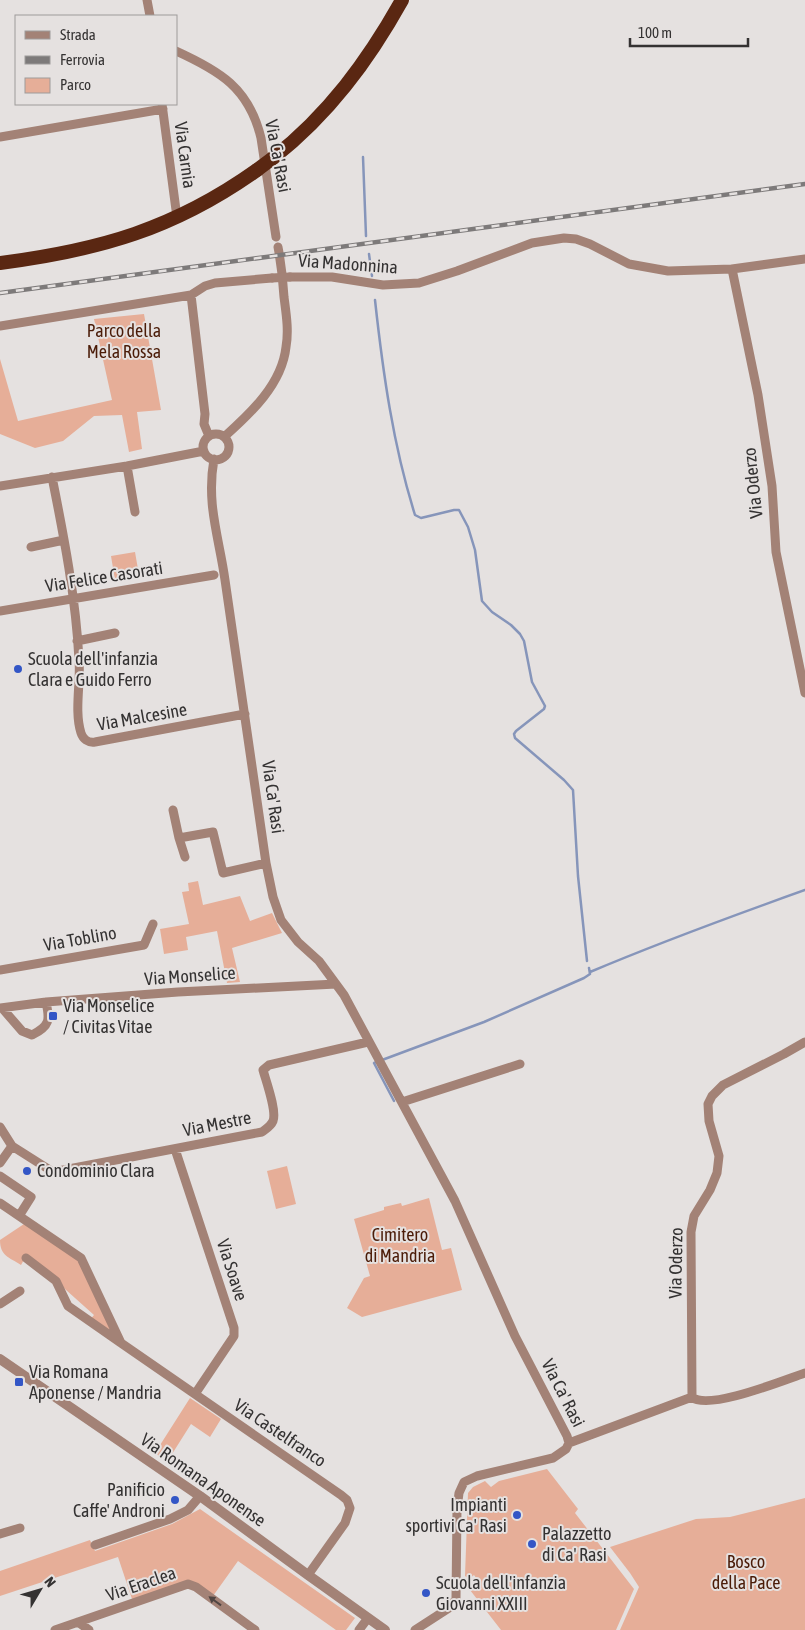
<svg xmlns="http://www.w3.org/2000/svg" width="805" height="1630" font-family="'Asap Condensed',sans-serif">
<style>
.green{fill:#e6ae98}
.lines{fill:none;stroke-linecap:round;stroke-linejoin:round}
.stream{stroke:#8695ba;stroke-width:2.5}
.minor{stroke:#a38276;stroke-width:9}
.tertiary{stroke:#a38276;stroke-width:10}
.trunk{stroke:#5a2712;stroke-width:14}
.rail-casing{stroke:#7d7a7a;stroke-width:4.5}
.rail{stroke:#e5e1e0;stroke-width:2.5;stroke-dasharray:8;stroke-linecap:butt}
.minor-bridge{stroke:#a38276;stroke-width:9}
.trunk-bridge{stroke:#5a2712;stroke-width:14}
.oneway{fill:#504643}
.poi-dot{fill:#3356c6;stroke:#e5e1e0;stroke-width:2}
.labels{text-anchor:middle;stroke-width:4;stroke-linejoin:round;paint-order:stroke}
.street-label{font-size:18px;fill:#343232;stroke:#e5e1e0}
.park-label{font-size:18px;fill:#4b1c08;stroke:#e5e1e0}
.poi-label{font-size:18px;fill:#343232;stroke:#e5e1e0;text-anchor:start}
</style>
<rect width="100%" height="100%" fill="#e5e1e0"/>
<!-- green -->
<path class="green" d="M144,314L161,410L137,412L142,449L129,452L122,415L94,416L63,441L35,448L0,434V359L18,421L112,400L94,319Z
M135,552L139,575L115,580L111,556Z
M198,881L203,905L240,896L250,921L272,913L282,933L232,948L240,982L227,983L217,931L186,937L188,950L164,954L160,929L189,924L182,892L189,891L188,883Z
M287,1166L296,1204L276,1209L267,1171Z
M429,1198L442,1250L451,1248L462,1290L362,1317L347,1308L364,1278L370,1276L354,1219L384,1210V1207L401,1203L402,1206Z
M27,1222L81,1258L121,1343L89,1321L94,1315L56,1281L25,1258L21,1265C9,1257 0,1256 0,1240Z
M190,1398L221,1419L210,1437L191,1424L167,1462L155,1453Z
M547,1469L578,1509L575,1513L634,1589L616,1630H501L470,1590L479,1582L474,1575L469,1579L465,1576L468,1493L473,1487L485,1481L491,1487L499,1481Z
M805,1498V1630H620L639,1587L630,1573L610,1547L696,1519L730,1517Z
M200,1509L355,1618L346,1630H336L238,1561L213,1596L196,1584L132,1599L118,1557L0,1596V1571L90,1540L95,1551L172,1524Z"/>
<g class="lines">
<!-- stream -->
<path class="stream" d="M363,157L366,236
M369,254L372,276
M375,300C383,373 393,445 415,515L421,518L454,510H459L468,527L475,550L482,601L492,612L511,625L520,634L524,641L532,682L545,706L544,709L516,731L514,734L515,738L564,780L573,790L578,876L587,961
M590,972C661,942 732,916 805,890
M394,1101L374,1063L484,1022L584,978L590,974L589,968"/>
<!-- minor -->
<path class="minor" d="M147,0L150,16
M176,51C220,71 249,88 261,138L276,237
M162,104L176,210
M0,137L163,109
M732,269L758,395L772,486L776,552L805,693
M290,277H332L383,285L419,283L457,271L532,243L564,238L576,239L590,244L629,264L668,271L732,269L805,259
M191,295L205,414L204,424L209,436
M0,326L191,295L205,286L215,283L272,278
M203 447a13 13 0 1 1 26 0a13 13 0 1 1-26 0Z
M224,437C251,413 282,384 286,347C289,330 286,313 284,297C283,280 281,263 278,247
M214,459C206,504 219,537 225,580C238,674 253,769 266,863L273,897L281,920L298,942L319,961L344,995L455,1201L515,1336L567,1436L569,1443L566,1449L553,1458L477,1476L464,1482L459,1493L457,1509L456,1599L449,1608L415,1630
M127,466L135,512
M52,477C64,537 76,599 79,660C81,682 74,711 81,733C83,739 88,743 95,742L245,714
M0,486L127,466L204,451
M31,547L64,540
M0,611L214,575
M77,641L115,633
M173,810L179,838L213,832L223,873L266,863
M179,838L185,857
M0,970L144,945L153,924
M0,1008L46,1002L178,992L336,984
M2,1008L22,1031L32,1035C50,1026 50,1020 46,1002
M402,1102L520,1064
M0,1127L12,1146L53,1172L262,1132C266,1129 271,1126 273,1121C277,1111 266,1081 263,1070L269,1065L368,1042
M175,1149L234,1328V1336L195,1394
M0,1163L12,1146
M0,1176L31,1197L19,1216
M0,1203L81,1258L121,1343L341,1495L347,1500L350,1508L345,1523L308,1575
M26,1258L56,1281L68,1306L121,1343
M0,1304L20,1291
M692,1397C708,1411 784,1380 805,1373
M569,1443L692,1397L691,1232L694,1216L710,1190L717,1173L719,1156L709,1121L708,1104L712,1096L723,1085L784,1054L805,1042
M0,1534L20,1528
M95,1545L170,1519L188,1510L200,1496
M78,1622L89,1630
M55,1630L188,1584L196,1587L255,1630
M359,1630L368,1618"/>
<!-- tertiary -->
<path class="tertiary" d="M0,1359L200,1496L308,1575L385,1630"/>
<!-- trunk -->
<path class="trunk" d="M273,158C328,115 368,61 402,0
M0,263C100,250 174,229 257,170"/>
<!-- rail casing -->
<g class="rail-casing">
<path id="rail" d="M0,293L805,184"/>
</g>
<!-- rail -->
<use href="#rail" class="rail"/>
<!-- minor-bridge -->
<path class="minor-bridge" d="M272,278L290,277"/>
<!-- trunk-bridge -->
<path class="trunk-bridge" d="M257,170L273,158"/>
</g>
<!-- one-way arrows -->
<defs><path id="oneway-solid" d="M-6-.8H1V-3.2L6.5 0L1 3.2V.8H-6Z" transform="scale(1.25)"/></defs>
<use class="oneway" href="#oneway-solid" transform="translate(215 1601) rotate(-144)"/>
<!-- markers -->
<g class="poi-dot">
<circle cx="18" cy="669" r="5"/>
<rect x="48" y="1011" width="10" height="10" rx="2.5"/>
<circle cx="27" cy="1171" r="5"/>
<rect x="14" y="1377" width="10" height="10" rx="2.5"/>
<circle cx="175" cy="1500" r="5"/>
<circle cx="517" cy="1515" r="5"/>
<circle cx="532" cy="1544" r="5"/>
<circle cx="426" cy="1593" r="5"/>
</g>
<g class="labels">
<!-- street labels -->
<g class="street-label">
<text transform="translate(185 155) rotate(82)" y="6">Via Carnia</text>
<text transform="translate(278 156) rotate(79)" y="6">Via Ca' Rasi</text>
<text transform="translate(348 264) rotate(4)" y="6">Via Madonnina</text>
<text transform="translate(753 483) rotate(-96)" y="6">Via Oderzo</text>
<text transform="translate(104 577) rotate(-9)" y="6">Via Felice Casorati</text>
<text transform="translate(142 717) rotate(-10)" y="6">Via Malcesine</text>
<text transform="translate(273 797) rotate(82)" y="6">Via Ca' Rasi</text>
<text transform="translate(80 939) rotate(-10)" y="6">Via Toblino</text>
<text transform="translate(190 976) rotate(-4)" y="6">Via Monselice</text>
<text transform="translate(217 1124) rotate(-11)" y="6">Via Mestre</text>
<text transform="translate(676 1263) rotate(-89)" y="6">Via Oderzo</text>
<text transform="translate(232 1270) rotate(72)" y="6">Via Soave</text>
<text transform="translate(563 1393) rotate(63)" y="6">Via Ca' Rasi</text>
<text transform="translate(280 1433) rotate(34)" y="6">Via Castelfranco</text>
<text transform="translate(203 1480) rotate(35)" y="6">Via Romana Aponense</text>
<text transform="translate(141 1584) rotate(-19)" y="6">Via Eraclea</text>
</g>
<!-- park labels -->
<g class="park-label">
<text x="124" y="337">Parco della<tspan x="124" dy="21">Mela Rossa</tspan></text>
<text x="400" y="1241">Cimitero<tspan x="400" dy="21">di Mandria</tspan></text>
<text x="746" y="1568">Bosco<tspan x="746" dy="21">della Pace</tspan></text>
</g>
<!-- poi labels -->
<g class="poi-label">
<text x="28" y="665">Scuola dell'infanzia<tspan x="28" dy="21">Clara e Guido Ferro</tspan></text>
<text x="63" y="1012">Via Monselice<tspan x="63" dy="21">/ Civitas Vitae</tspan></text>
<text x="37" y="1177">Condominio Clara</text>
<text x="29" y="1378">Via Romana<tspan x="29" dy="21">Aponense / Mandria</tspan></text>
<text x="165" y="1496" text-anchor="end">Panificio<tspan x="165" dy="21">Caffe' Androni</tspan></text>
<text x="507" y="1511" text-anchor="end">Impianti<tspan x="507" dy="21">sportivi Ca' Rasi</tspan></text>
<text x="542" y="1540">Palazzetto<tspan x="542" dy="21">di Ca' Rasi</tspan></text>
<text x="436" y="1589">Scuola dell'infanzia<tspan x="436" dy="21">Giovanni XXIII</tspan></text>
</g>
</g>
<!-- legend -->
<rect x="15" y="15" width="162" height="90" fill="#e5e1e0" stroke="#9e9b9a"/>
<rect x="25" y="31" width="25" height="8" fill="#a38276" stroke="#9e9b9a"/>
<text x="60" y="40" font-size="15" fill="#343232">Strada</text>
<rect x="25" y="56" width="25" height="8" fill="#7d7a7a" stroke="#9e9b9a"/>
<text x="60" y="65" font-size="15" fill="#343232">Ferrovia</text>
<rect x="25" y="78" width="25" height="15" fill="#e6ae98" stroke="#9e9b9a"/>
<text x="60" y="90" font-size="15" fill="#343232">Parco</text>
<!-- north arrow -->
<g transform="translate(40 1590) rotate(52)" stroke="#e5e1e0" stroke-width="4" paint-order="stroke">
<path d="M0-4L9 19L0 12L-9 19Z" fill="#343232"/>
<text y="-8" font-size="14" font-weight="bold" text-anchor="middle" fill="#343232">N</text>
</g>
<!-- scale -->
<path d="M630 38v8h118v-8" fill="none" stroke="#343232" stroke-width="2.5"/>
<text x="638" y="38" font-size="15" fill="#343232" stroke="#e5e1e0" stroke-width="4" paint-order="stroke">100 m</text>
</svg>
